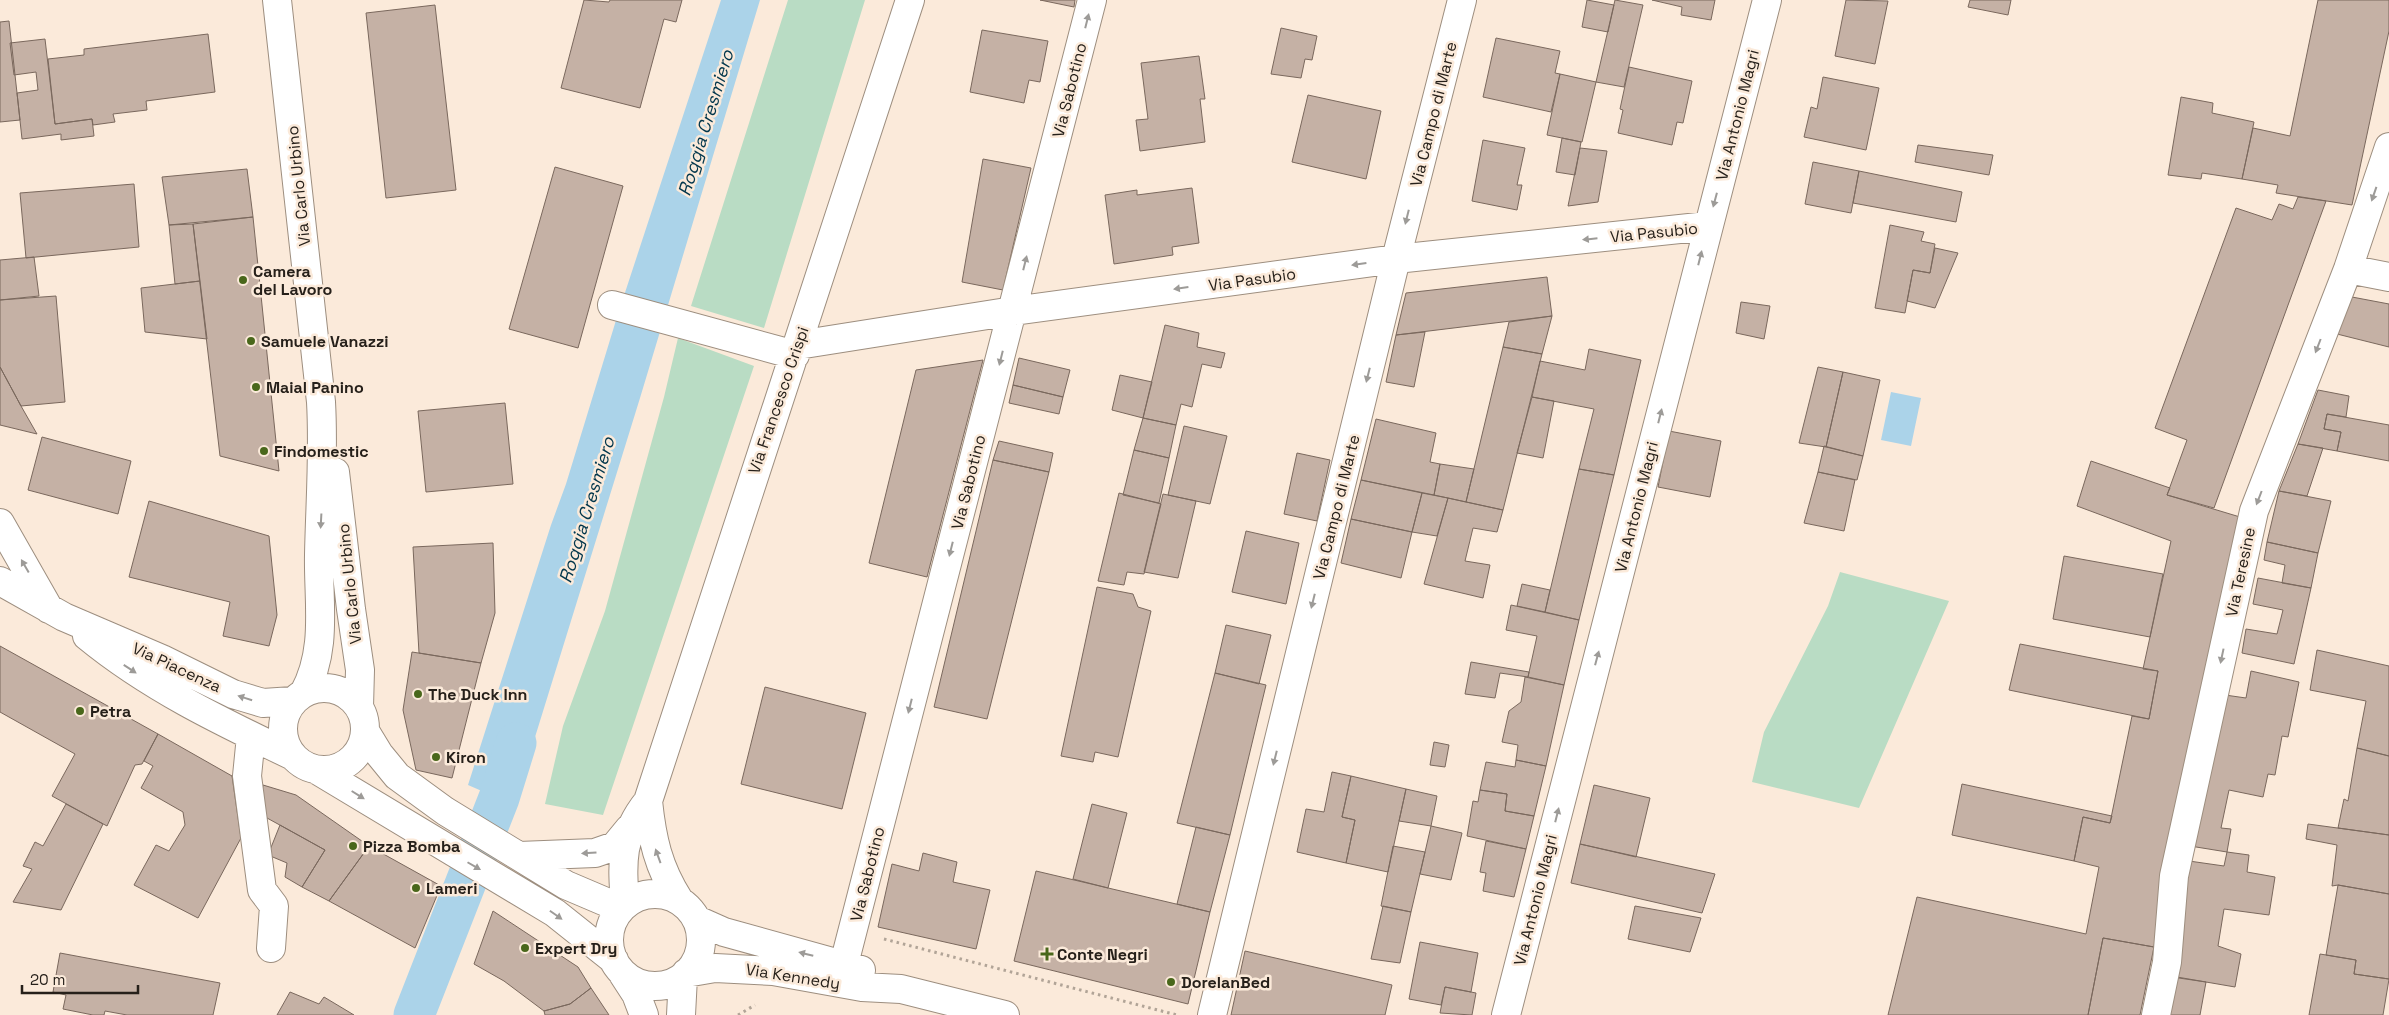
<svg xmlns="http://www.w3.org/2000/svg" width="2389" height="1015" font-family="'Space Grotesk',sans-serif">
<style>
.green{fill:#b9dcc4}
.water{fill:#abd3e9}
.lines{fill:none;stroke-linecap:round;stroke-linejoin:round}
.canal{stroke:#abd3e9;stroke-width:41}
.building{fill:#c5b1a5;stroke:#7a685d}
.minor-casing{stroke:#9d8e7f;stroke-width:30}
.path{stroke:#b1a497;stroke-width:3;stroke-dasharray:2.5 4;stroke-linecap:butt}
.minor{stroke:#fff;stroke-width:28}
.oneway{fill:#9d9b98}
.poi-dot{fill:#49671b;stroke:#fbeada;stroke-width:2}
.labels{text-anchor:middle;stroke-width:5;stroke-linejoin:round;paint-order:stroke}
.street-label{font-size:16px;fill:#26201a;stroke:#fbeada}
.poi-label{font-size:16px;font-weight:bold;fill:#26201a;stroke:#fbeada;text-anchor:start}
.water-label{font-size:18px;font-style:italic;fill:#00364c;stroke:#fbeada}
</style>
<rect width="100%" height="100%" fill="#fbeada"/>
<!-- green -->
<path class="green" d="M788,0H865L764,328L691,306Z
M678,338L754,366L603,815L545,804L563,726L605,611L664,397Z
M1840,572L1949,601L1859,808L1752,782L1764,732L1828,606Z"/>
<!-- water -->
<path class="water" d="M721,0H760L640,398L514,805L468,785L551,525L566,484L617,317Z
M1891,392L1921,398L1911,446L1881,440Z"/>
<g class="lines">
<!-- canal -->
<path class="canal" d="M414,1015L499,798L516,743"/>
</g>
<!-- building -->
<path class="building" d="M584,0L609,2L610,0H682L676,22L664,19L640,108L561,88Z
M1040,0H1075L1074,7Z
M1587,0L1614,5L1608,32L1582,27Z
M1615,0L1643,5L1624,87L1596,82Z
M1652,0H1715L1711,20L1681,15L1682,7Z
M1846,0L1888,1L1875,64L1835,56Z
M1970,0H2011L2008,15L1968,7Z
M2318,0H2389V31L2352,205L2276,193L2278,185L2242,179L2253,128L2290,136Z
M435,5L456,190L386,198L366,13Z
M9,21L20,120L0,122V22Z
M1281,28L1317,36L1312,60L1305,59L1301,78L1271,74Z
M982,30L1048,41L1040,82L1029,80L1024,103L970,92Z
M208,34L215,92L146,101L147,110L113,114L115,122L93,125L92,119L55,124L48,59L84,55V49Z
M1496,38L1560,51L1555,73L1560,74L1551,112L1483,97Z
M45,39L55,124L92,119L94,136L61,140V134L22,139L17,93L38,90L36,72L14,75L10,43Z
M1199,56L1205,99H1200L1205,142L1140,151L1136,120L1148,119L1141,63Z
M1629,67L1692,81L1683,123L1677,122L1672,145L1618,133L1623,110L1620,109Z
M1560,74L1596,82L1582,142L1547,135Z
M1823,77L1879,88L1866,150L1804,137L1811,107L1817,109Z
M1308,95L1381,111L1366,179L1292,162Z
M2181,97L2213,103L2212,113L2254,122L2242,179L2202,173L2201,179L2168,175Z
M1562,138L1581,142L1575,175L1556,172Z
M1483,140L1525,148L1517,185H1522L1517,210L1472,201Z
M1918,145L1993,155L1989,175L1915,162Z
M1580,148L1607,151L1598,202L1568,206Z
M983,159L1031,168L1003,290L962,282Z
M1813,162L1859,171L1851,213L1805,204Z
M555,167L623,186L578,348L509,329Z
M247,169L253,217L169,225L162,177Z
M1859,171L1962,192L1956,222L1853,203Z
M134,184L139,247L26,258L20,193Z
M1192,188L1199,243L1172,247L1173,255L1114,264L1105,195L1137,190V195Z
M2298,197L2326,201L2214,508L2167,495L2187,440L2155,428L2236,208L2272,220L2279,204L2293,209Z
M253,217L279,471L220,456L193,224Z
M193,224L200,281L175,284L169,225Z
M1890,225L1924,232L1921,241L1935,244L1930,273L1913,270L1905,313L1875,308Z
M1935,248L1958,253L1935,308L1907,301L1913,270L1930,273Z
M34,257L39,296L0,300V260Z
M1547,277L1552,316L1396,335L1406,293Z
M200,281L207,339L145,332L141,288Z
M56,296L65,402L21,406L0,367V300Z
M2352,297L2389,304V347L2337,334Z
M1741,302L1770,306L1764,339L1736,333Z
M1552,316L1542,354L1503,347L1509,322Z
M1165,325L1199,333L1197,347L1225,353L1221,368L1202,364L1192,407L1181,404L1176,425L1143,418Z
M1425,332L1414,387L1386,382L1396,335Z
M1503,347L1542,354L1503,510L1466,502Z
M1589,349L1641,360L1614,475L1579,469L1594,409L1532,397L1540,361L1585,370Z
M1019,358L1070,370L1063,397L1013,385Z
M983,360L927,577L869,563L916,370Z
M0,367L21,406L37,434L0,425Z
M1818,367L1843,372L1826,447L1799,443Z
M1843,372L1880,380L1863,456L1826,447Z
M1120,375L1152,382L1143,418L1112,410Z
M1013,385L1063,397L1059,414L1009,403Z
M2318,390L2349,396L2346,417L2327,414L2324,429L2341,432L2337,451L2298,444Z
M1532,397L1554,401L1543,458L1517,453Z
M505,403L513,484L426,492L418,411Z
M2327,414L2389,425V461L2337,451L2341,432L2324,429Z
M1143,418L1176,425L1169,458L1134,450Z
M1376,419L1436,433L1430,462L1440,464L1434,495L1361,480Z
M1184,426L1227,436L1210,504L1168,495Z
M1669,431L1721,441L1710,497L1658,487Z
M42,437L131,461L118,514L28,490Z
M999,441L1053,453L1049,472L993,460Z
M2298,444L2323,448L2307,496L2279,491Z
M1824,446L1863,456L1857,480L1818,472Z
M1134,450L1169,458L1159,503L1123,495Z
M1297,453L1330,460L1317,521L1284,514Z
M993,460L1049,472L987,719L934,707Z
M2091,461L2170,488L2167,495L2240,517L2165,882L2154,947L2103,938L2088,1015H1888L1917,897L2086,934L2099,867L2074,861L2083,817L2110,823L2132,716L2149,719L2158,671L2143,669L2171,541L2077,506Z
M1440,464L1474,469L1466,502L1434,495Z
M1579,469L1614,475L1579,620L1545,612Z
M1818,472L1855,480L1844,531L1804,523Z
M1361,480L1422,493L1412,532L1351,519Z
M2279,491L2331,501L2318,553L2267,542Z
M1119,493L1161,504L1144,574L1127,572L1124,585L1098,581Z
M1422,493L1448,498L1437,536L1412,532Z
M1163,494L1196,501L1178,578L1144,572Z
M1448,498L1503,510L1497,532L1473,528L1465,561L1490,565L1483,598L1424,584Z
M149,501L269,536L277,615L269,646L223,636L230,602L129,577Z
M1351,519L1412,532L1401,578L1341,563Z
M1246,531L1299,543L1286,604L1232,592Z
M2267,542L2318,553L2311,588L2282,583L2285,565L2264,560Z
M493,543L495,613L481,663L419,653L413,547Z
M2064,556L2163,574L2150,637L2053,619Z
M2258,578L2311,588L2294,664L2242,653L2246,629L2277,634L2283,610L2253,604Z
M1522,584L1550,590L1545,612L1517,606Z
M1097,587L1133,594L1138,607L1151,611L1118,757L1095,752L1093,762L1061,756Z
M1511,605L1579,620L1564,685L1528,677L1537,636L1506,630Z
M1226,625L1271,635L1259,684L1215,673Z
M2020,644L2158,671L2149,719L2009,690Z
M0,646L158,734L142,764L135,765L107,826L52,796L75,754L0,712Z
M2317,650L2389,666V756L2357,748L2366,701L2310,690Z
M412,652L481,663L452,778L416,770L403,710Z
M1471,662L1529,672L1528,677L1500,673L1495,698L1465,694Z
M2251,671L2299,682L2288,737L2282,736L2275,775L2268,774L2263,797L2229,790L2221,828L2231,829L2227,852L2190,846L2225,695L2246,698Z
M1215,673L1266,685L1230,835L1177,823Z
M1525,677L1564,685L1546,766L1516,760L1518,745L1502,742L1509,711L1521,702Z
M765,687L866,713L842,809L741,784Z
M158,734L232,776L241,838L198,918L134,885L156,845L169,851L185,825L183,812L141,788L153,766L144,761Z
M1434,742L1449,745L1445,767L1430,765Z
M2357,748L2389,756V835L2338,828L2344,799L2348,801Z
M1516,760L1546,766L1534,816L1505,811L1507,794L1480,790L1486,762L1515,767Z
M1332,772L1351,776L1342,817L1355,820L1346,863L1297,852L1306,809L1324,812Z
M1351,776L1406,789L1388,872L1346,863L1355,820L1342,817Z
M1962,784L2112,816L2110,823L2083,817L2074,861L1952,835Z
M263,785L296,795L369,846L329,901L302,887L325,850L258,813Z
M1594,785L1650,798L1636,857L1580,844Z
M1406,789L1437,796L1431,826L1399,821Z
M1480,790L1507,794L1505,811L1534,816L1526,849L1467,836L1473,801L1478,802Z
M66,804L103,824L61,910L13,902L32,869L23,866L35,842L43,846Z
M1092,804L1127,813L1108,888L1073,879Z
M2308,824L2389,835V894L2338,885L2332,886L2337,845L2306,839Z
M280,825L325,850L302,887L285,877L287,863L268,855Z
M1431,826L1462,833L1451,880L1420,874Z
M1196,827L1230,835L1210,912L1177,904Z
M1486,841L1526,849L1514,897L1483,891L1486,873L1480,872Z
M1580,844L1715,874L1702,913L1571,883Z
M369,846L441,886L415,948L329,901Z
M1393,846L1425,852L1411,912L1381,906Z
M2227,852L2249,855L2247,872L2275,877L2269,915L2224,909L2218,946L2241,954L2235,987L2177,977L2189,861L2224,866Z
M923,853L957,862L953,882L990,890L976,949L878,927L892,864L919,871Z
M1036,871L1210,912L1188,1004L1014,961Z
M2338,885L2389,894V979L2354,974L2356,960L2326,955Z
M1383,906L1411,912L1400,963L1371,959Z
M1635,906L1701,918L1690,952L1628,939Z
M493,911L578,967L591,988L570,1004L544,1011L504,981L474,964Z
M2103,938L2154,947L2140,1015H2088Z
M1420,942L1478,953L1471,992L1445,987L1441,1005L1409,999Z
M1245,951L1392,985L1385,1015H1231Z
M60,953L220,983L213,1015H127L105,1011L104,1015H93L63,1009L66,995L53,992Z
M2320,954L2356,960L2354,974L2389,979L2383,1015H2309Z
M2172,977L2206,982L2200,1015H2165Z
M1445,987L1476,993L1472,1015L1440,1013Z
M591,988L609,1015H545L544,1011L570,1004Z
M290,992L319,1004L324,997L354,1015H277Z"/>
<g class="lines">
<!-- minor casing -->
<g class="minor-casing">
<path id="minor" d="M277,0L321,402C324,453 320,504 319,555C318,602 328,649 304,693
M2348,269L2389,277
M612,305L795,355
M798,345L1013,311L1396,259L1708,226
M335,472L351,609L360,670L359,707
M0,523L49,609
M0,581L64,617L162,659L233,694L263,703L293,701
M87,636C149,687 220,721 293,756
M283 729a41 41 0 1 1 82 0a41 41 0 1 1-82 0Z
M365,731L379,754L397,776L445,811L566,885L620,908
M251,736L247,776L262,890L274,906L271,948
M317,770L555,913L614,960
M648,801C652,839 658,867 679,900
M519,856L595,853L615,846L629,829
M609 940a46 46 0 1 1 92 0a46 46 0 1 1-92 0Z
M625,905C622,862 620,836 648,801L910,0
M697,920L724,932L861,970
M844,964L1092,0
M686,973L715,968L773,971L862,987L901,989L1005,1015
M623,974L636,994L644,1015
M681,1015L683,977
M1212,1015L1396,259L1462,0
M1506,1015L1767,0
M2156,1015L2167,962L2174,876L2254,511L2348,269L2389,147"/>
</g>
<!-- path -->
<path class="path" d="M884,939L1177,1015
M738,1015L755,1005"/>
<!-- minor -->
<use href="#minor" class="minor"/>
</g>
<!-- one-way arrows -->
<defs><path id="oneway-solid" d="M-6-.8H1V-3.2L6.5 0L1 3.2V.8H-6Z" transform="scale(1.25)"/></defs>
<g class="oneway">
<use href="#oneway-solid" transform="translate(1087 21) rotate(-76)"/>
<use href="#oneway-solid" transform="translate(2374 194) rotate(109)"/>
<use href="#oneway-solid" transform="translate(1715 200) rotate(105)"/>
<use href="#oneway-solid" transform="translate(1407 217) rotate(104)"/>
<use href="#oneway-solid" transform="translate(1590 239) rotate(174)"/>
<use href="#oneway-solid" transform="translate(1700 258) rotate(-76)"/>
<use href="#oneway-solid" transform="translate(1025 263) rotate(-76)"/>
<use href="#oneway-solid" transform="translate(1359 264) rotate(172)"/>
<use href="#oneway-solid" transform="translate(1181 288) rotate(172)"/>
<use href="#oneway-solid" transform="translate(2318 346) rotate(111)"/>
<use href="#oneway-solid" transform="translate(1001 358) rotate(104)"/>
<use href="#oneway-solid" transform="translate(1368 375) rotate(104)"/>
<use href="#oneway-solid" transform="translate(1660 416) rotate(-76)"/>
<use href="#oneway-solid" transform="translate(2259 498) rotate(111)"/>
<use href="#oneway-solid" transform="translate(321 521) rotate(93)"/>
<use href="#oneway-solid" transform="translate(951 549) rotate(104)"/>
<use href="#oneway-solid" transform="translate(25 566) rotate(-120)"/>
<use href="#oneway-solid" transform="translate(1313 601) rotate(104)"/>
<use href="#oneway-solid" transform="translate(2222 656) rotate(102)"/>
<use href="#oneway-solid" transform="translate(1597 658) rotate(-75)"/>
<use href="#oneway-solid" transform="translate(130 669) rotate(33)"/>
<use href="#oneway-solid" transform="translate(245 698) rotate(-162)"/>
<use href="#oneway-solid" transform="translate(910 706) rotate(104)"/>
<use href="#oneway-solid" transform="translate(1275 758) rotate(104)"/>
<use href="#oneway-solid" transform="translate(358 795) rotate(32)"/>
<use href="#oneway-solid" transform="translate(1557 815) rotate(-76)"/>
<use href="#oneway-solid" transform="translate(589 853) rotate(176)"/>
<use href="#oneway-solid" transform="translate(658 856) rotate(-110)"/>
<use href="#oneway-solid" transform="translate(474 866) rotate(30)"/>
<use href="#oneway-solid" transform="translate(556 915) rotate(35)"/>
<use href="#oneway-solid" transform="translate(806 954) rotate(-166)"/>
</g>
<!-- markers -->
<g class="poi-dot">
<circle cx="243" cy="280" r="5"/>
<circle cx="251" cy="341" r="5"/>
<circle cx="256" cy="387" r="5"/>
<circle cx="264" cy="451" r="5"/>
<circle cx="418" cy="694" r="5"/>
<circle cx="80" cy="711" r="5"/>
<circle cx="436" cy="757" r="5"/>
<circle cx="353" cy="846" r="5"/>
<circle cx="416" cy="888" r="5"/>
<circle cx="525" cy="948" r="5"/>
<path d="M1044.5 946.5h5v5h5v5h-5v5h-5v-5h-5v-5h5z"/>
<circle cx="1171" cy="982" r="5"/>
</g>
<g class="labels">
<!-- street labels -->
<g class="street-label">
<text transform="translate(1069 90) rotate(-76)" y="6">Via Sabotino</text>
<text transform="translate(1433 114) rotate(-76)" y="6">Via Campo di Marte</text>
<text transform="translate(1737 115) rotate(-76)" y="6">Via Antonio Magri</text>
<text transform="translate(298 186) rotate(-96)" y="6">Via Carlo Urbino</text>
<text transform="translate(1654 232) rotate(-6)" y="6">Via Pasubio</text>
<text transform="translate(1252 279) rotate(-8)" y="6">Via Pasubio</text>
<text transform="translate(778 400) rotate(-71)" y="6">Via Francesco Crispi</text>
<text transform="translate(968 482) rotate(-76)" y="6">Via Sabotino</text>
<text transform="translate(1336 507) rotate(-76)" y="6">Via Campo di Marte</text>
<text transform="translate(1636 507) rotate(-76)" y="6">Via Antonio Magri</text>
<text transform="translate(2240 572) rotate(-78)" y="6">Via Teresine</text>
<text transform="translate(349 584) rotate(-96)" y="6">Via Carlo Urbino</text>
<text transform="translate(177 667) rotate(25)" y="6">Via Piacenza</text>
<text transform="translate(867 874) rotate(-76)" y="6">Via Sabotino</text>
<text transform="translate(1535 900) rotate(-76)" y="6">Via Antonio Magri</text>
<text transform="translate(793 976) rotate(9)" y="6">Via Kennedy</text>
</g>
<!-- poi labels -->
<g class="poi-label">
<text x="253" y="277">Camera<tspan x="253" dy="18">del Lavoro</tspan></text>
<text x="261" y="347">Samuele Vanazzi</text>
<text x="266" y="393">Maial Panino</text>
<text x="274" y="457">Findomestic</text>
<text x="428" y="700">The Duck Inn</text>
<text x="90" y="717">Petra</text>
<text x="446" y="763">Kiron</text>
<text x="363" y="852">Pizza Bomba</text>
<text x="426" y="894">Lameri</text>
<text x="535" y="954">Expert Dry</text>
<text x="1057" y="960">Conte Negri</text>
<text x="1181" y="988">DorelanBed</text>
</g>
<!-- water labels -->
<g class="water-label">
<text transform="translate(706 123) rotate(-73)" y="6">Roggia Cresmiero</text>
<text transform="translate(587 510) rotate(-73)" y="6">Roggia Cresmiero</text>
</g>
</g>
<!-- scale -->
<path d="M22 985v8h116v-8" fill="none" stroke="#26201a" stroke-width="2.5"/>
<text x="30" y="985" font-size="15" fill="#26201a" stroke="#fbeada" stroke-width="4" paint-order="stroke">20 m</text>
</svg>
